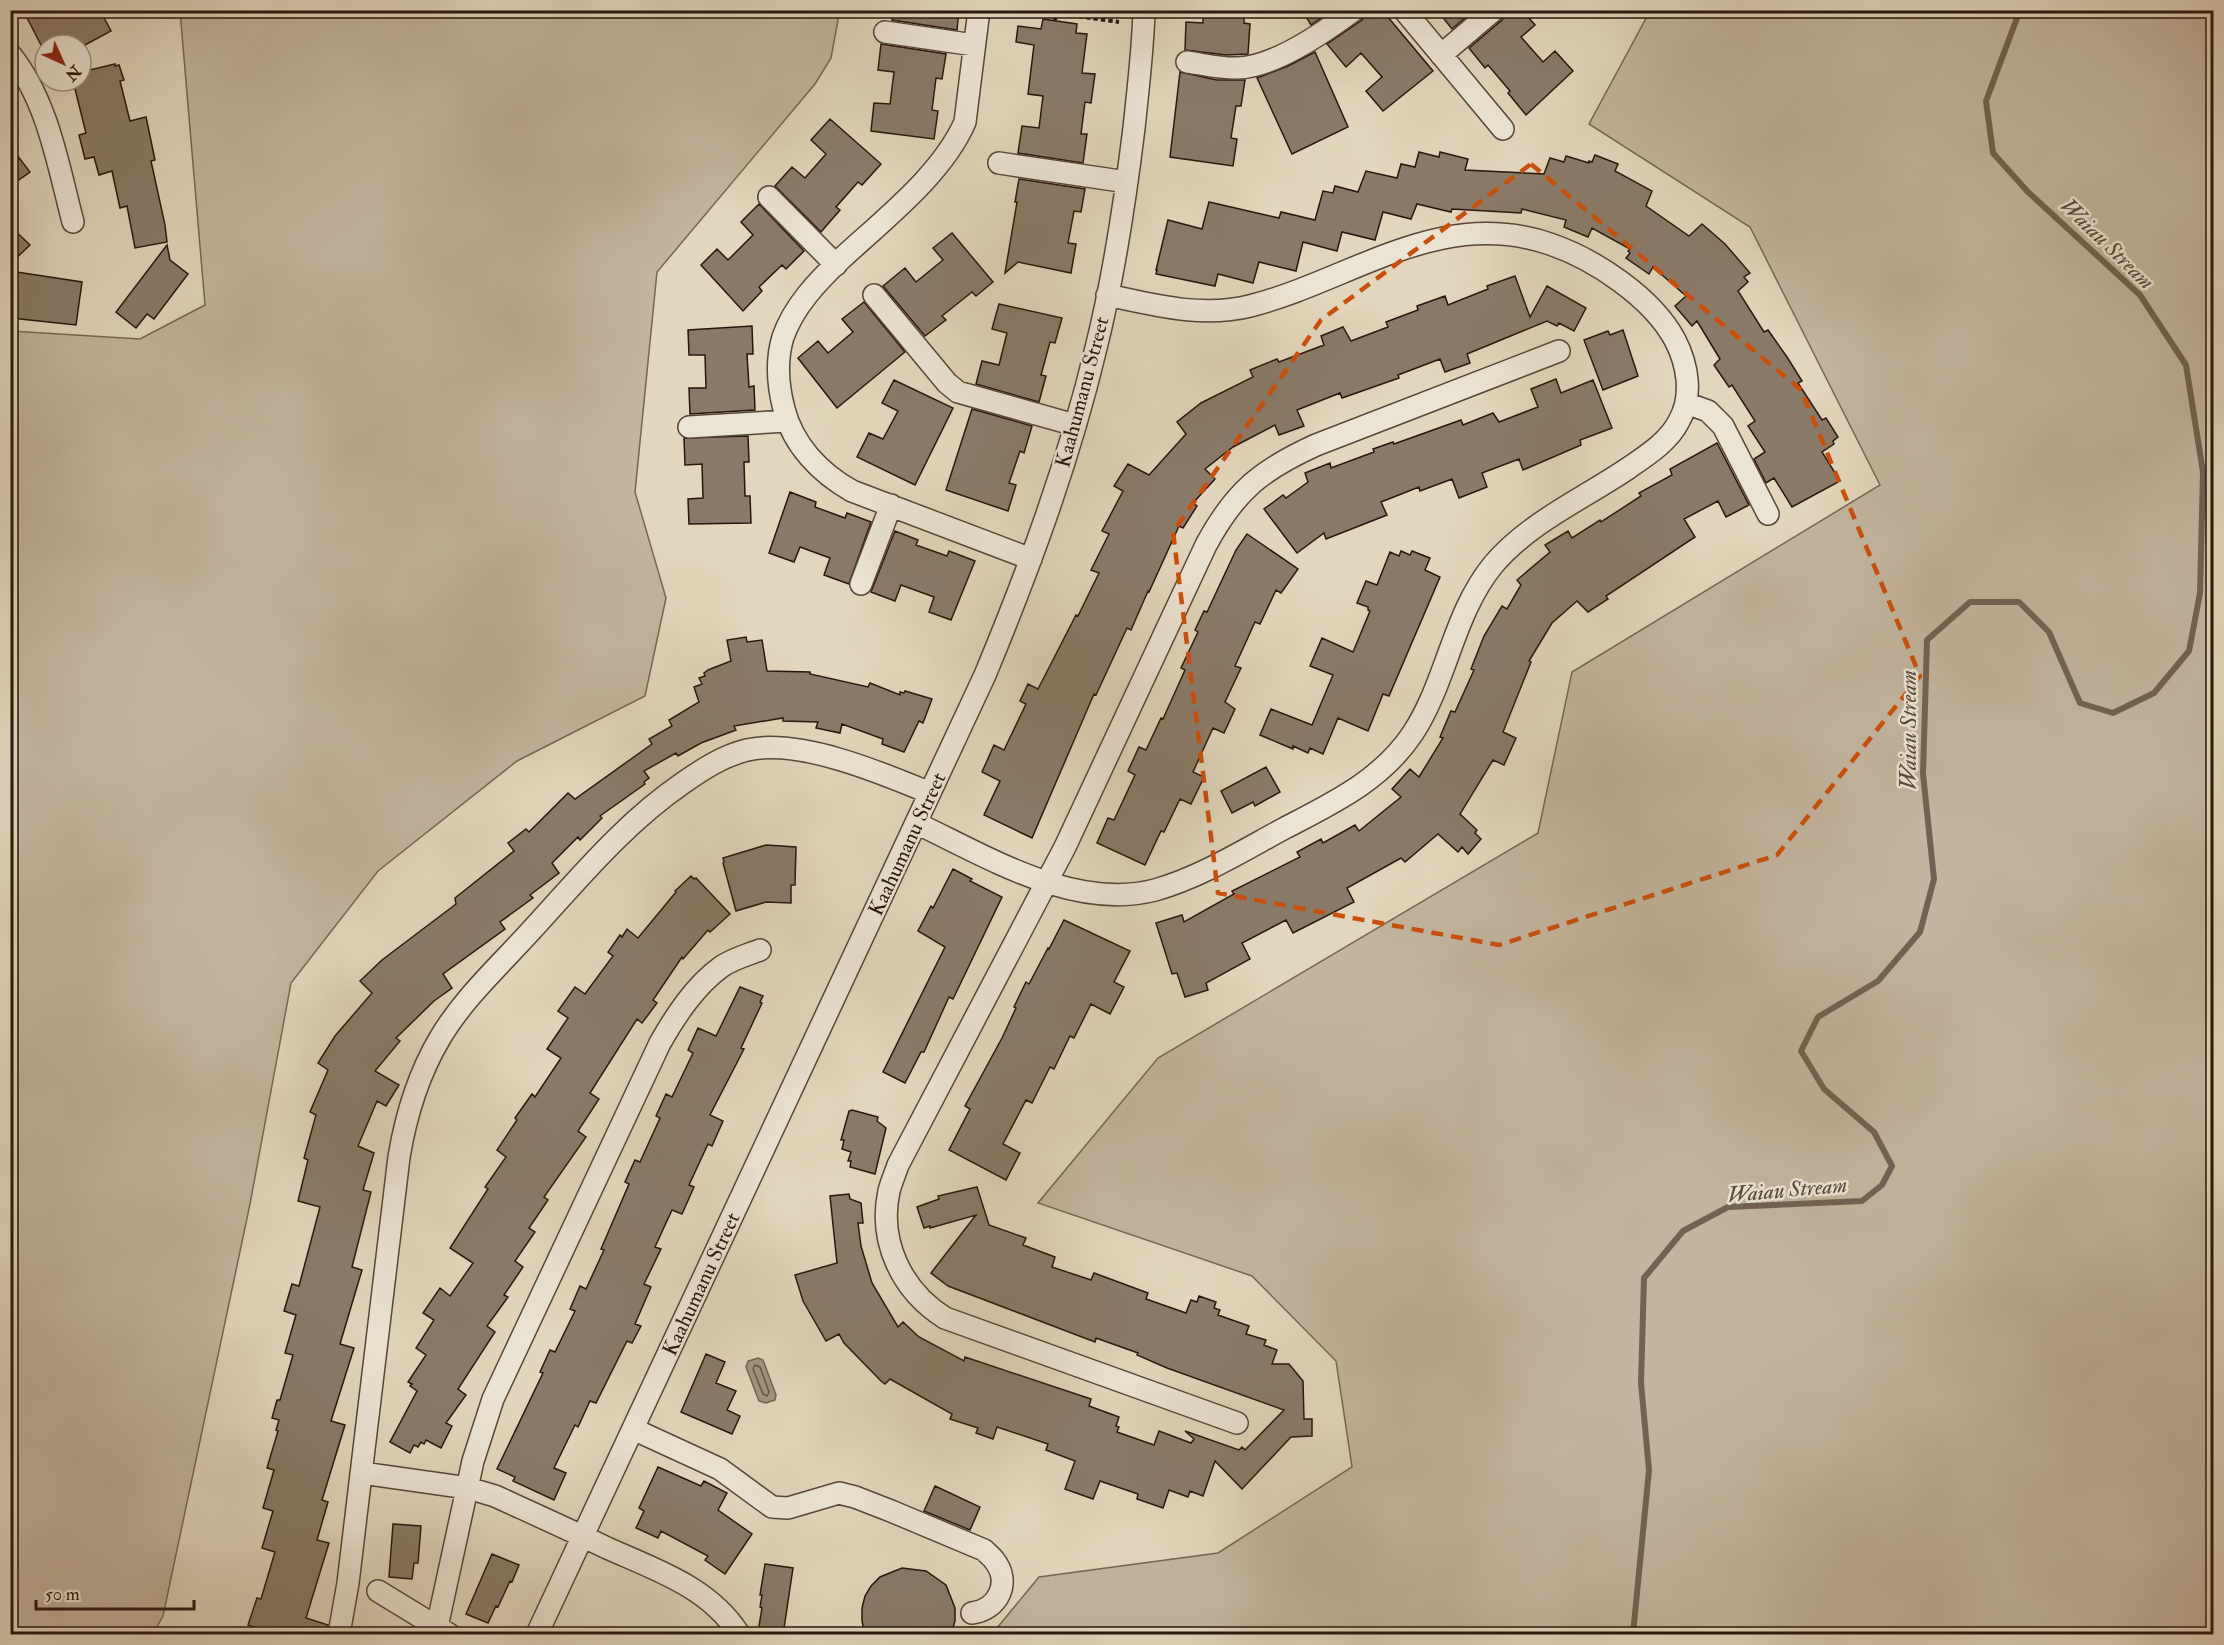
<svg xmlns="http://www.w3.org/2000/svg" width="2224" height="1645" font-family="'IM FELL Double Pica',serif">
<style>
.green{fill:#c3b59e;stroke:#766655;stroke-width:1.5}
.water{fill:#a39580;stroke:#726252;stroke-width:1.5}
.lines{fill:none;stroke-linecap:round;stroke-linejoin:round}
.shore{stroke:#665646;stroke-width:1.5}
.stream{stroke:#726252;stroke-width:6}
.building{fill:#897a68;stroke:#29160c;stroke-width:1.5}
.minor-casing{stroke:#574638;stroke-width:24}
.path{stroke:#29160c;stroke-width:4;stroke-dasharray:4.5 3;stroke-linecap:butt}
.minor{stroke:#ece4d3;stroke-width:21}
.marked{fill:none;stroke:#cb4f0c;stroke-width:4.5;stroke-dasharray:12 8;stroke-linejoin:round}
.labels{text-anchor:middle;stroke-width:5;stroke-linejoin:round;paint-order:stroke}
.street-label{font-size:21px;fill:#29160c;stroke:#ece4d3}
.water-label{font-size:22px;font-style:italic;fill:#5a493a;stroke:#ece4d3}
</style>
<rect width="100%" height="100%" fill="#e2d6bc"/>
<filter id="stains"><feTurbulence type="fractalNoise" baseFrequency=".00333" numOctaves="4"/><feColorMatrix values="0 0 0 0 .2 0 0 0 0 .09 0 0 0 0 .02 0 0 0 .5 -.17"/></filter>
<radialGradient id="worn" r=".72"><stop offset=".6" stop-color="#630" stop-opacity="0"/><stop offset="1" stop-color="#630" stop-opacity=".3"/></radialGradient>
<!-- green -->
<path class="green" d="M180,11L838,10V20L831,58L815,84L657,272L635,492L666,598L645,696L517,761L378,871L291,983L250,1204L163,1616L153,1634H11V331L140,339L205,305Z
M1650,11H2213V1634H992L1039,1577L1218,1553L1352,1467L1336,1361L1252,1276L1038,1203L1158,1058L1538,833L1572,672L1880,485L1750,227L1589,124Z"/>
<!-- water -->
<path class="water" d="M758,1358L763,1360L776,1395L775,1400L766,1403L759,1401L746,1367L748,1361Z"/>
<g class="lines">
<!-- shore -->
<path class="shore" d="M755,1365L760,1367L769,1392L767,1396L763,1394L753,1369Z"/>
<!-- stream -->
<path class="stream" d="M1633,1634L1649,1470L1641,1383L1644,1278L1683,1231L1728,1207L1862,1201L1882,1185L1892,1166L1874,1132L1824,1089L1801,1051L1818,1017L1878,981L1920,932L1934,879L1923,774L1927,640L1970,602H2019L2049,632L2080,703L2113,713L2154,693L2189,651L2200,593L2203,472L2186,365L2140,295L2028,192L1993,153L1986,101L2020,10"/>
</g>
<!-- building -->
<path class="building" d="M23,10H100L111,31L85,45H41Z
M893,10H959L957,30L892,20Z
M1203,10H1244V23L1250,24L1248,54L1226,55L1185,50L1186,22L1203,23Z
M1302,10H1332L1311,25Z
M1366,10H1382L1433,71L1383,111L1366,91L1382,77L1361,53L1346,67L1327,44L1362,20Z
M1437,10H1474L1452,29Z
M1506,10H1522L1535,25L1521,37L1543,62L1555,51L1573,71L1526,115L1508,93L1510,91L1488,65L1485,68L1469,48L1502,20Z
M1043,19L1077,24L1076,33L1087,34L1082,73L1095,74L1091,103L1085,102L1081,134H1087L1083,163L1018,153L1022,126L1039,128L1043,96L1028,94L1034,45L1016,42L1018,26L1041,29Z
M881,44L946,54L942,79L936,78L932,110L938,111L934,139L871,131L874,103L890,104L894,72L878,70Z
M1315,52L1348,127L1292,154L1257,78L1288,66Z
M115,64V66L119,65L124,80L120,81L130,121L146,117L155,160L151,161L165,225L167,242L135,248L127,206L120,208L112,171L99,175L94,157L85,159L79,135L86,133L73,81H81V72Z
M1180,72L1217,80H1245L1241,106H1236L1231,138L1237,139L1233,166L1170,157Z
M830,119L881,164L862,185L858,182L836,207L840,210L821,232L775,186L792,167L805,178L826,154L811,140Z
M10,146L30,172L10,186Z
M1419,152L1439,157L1440,152L1468,159L1465,170L1544,174L1550,158L1564,162L1566,156L1589,163V161L1592,162L1595,155L1618,164L1615,171L1652,191L1646,206L1689,236L1702,224L1725,244L1750,273L1744,277L1748,282L1738,291L1764,332L1768,330L1787,357L1802,381L1798,383L1822,420L1826,418L1838,437L1833,441L1834,444L1822,452L1840,481L1792,507L1774,478L1766,483L1754,459L1765,452L1748,426L1755,421L1732,385L1729,387L1714,365L1720,359L1697,321L1692,326L1675,306L1686,296L1653,267L1649,274L1626,258L1630,253L1628,251L1630,249L1592,228L1588,237L1564,227L1566,220L1522,209L1521,213L1452,209L1451,212L1417,204L1411,219L1383,212L1375,240L1342,232L1337,251L1303,242L1296,271L1259,262L1253,283L1218,274L1215,286L1156,274L1157,270H1156L1168,220L1202,229L1209,202L1279,218L1281,212L1315,220L1323,191L1333,193L1335,186L1358,192L1366,171L1397,178L1401,164L1415,167Z
M1019,179L1085,189L1081,212L1074,211L1068,243L1076,244L1071,273L1018,262L1005,273L1017,202H1015Z
M759,204L804,251L786,269L782,265L759,287L762,291L743,311L701,265L717,249L728,260L753,235L741,222Z
M10,226L30,245L10,264Z
M952,233L993,282L976,296L972,292L942,316L946,320L925,336L883,286L905,268L916,282L943,260L933,248Z
M167,245L170,260L188,274L154,319L147,314L136,328L116,312Z
M10,271L82,282L76,325L11,318L13,302H10Z
M1515,276L1530,317L1547,286L1586,308L1574,331L1559,323L1557,326L1547,321L1467,354L1470,363L1445,372L1440,359L1398,375L1399,378L1342,398L1340,393L1297,410L1304,426L1279,435L1275,425L1233,447L1205,469L1215,479L1193,503L1197,506L1183,528L1179,526L1149,592L1148,591L1131,630L1127,628L1096,695L1094,694L1032,838L984,815L1000,781L982,772L994,745L1004,750L1026,704L1020,701L1028,684L1038,689L1076,615L1078,616L1099,573L1091,570L1109,534L1102,531L1123,491L1114,486L1128,464L1149,475L1186,434L1177,422L1201,403L1253,377L1250,370L1277,359L1279,362L1324,345L1321,336L1343,327L1351,341L1388,327L1386,322L1418,310L1417,306L1445,296L1448,305L1488,289L1487,286Z
M864,302L905,352L837,408L798,358L818,341L828,353L853,332L842,319Z
M999,304L1062,318L1055,343L1050,342L1041,375L1046,376L1039,402L976,384L982,361L999,365L1007,333L992,329Z
M752,326L753,354H747L749,387L754,386L755,410L690,414L689,388H706L705,355H689L688,330Z
M1623,330L1638,376L1603,390L1584,340L1608,331L1610,335Z
M1556,379L1561,393L1593,380L1612,428L1580,440L1581,445L1523,470L1519,459L1482,473L1487,487L1459,498L1452,479L1420,491L1419,487L1381,502L1387,515L1326,539L1324,533L1297,553L1264,509L1283,495L1286,498L1308,482L1305,473L1330,463L1331,468L1374,452L1373,449L1393,442L1394,444L1461,420L1463,425L1493,413L1499,422L1538,407L1531,389Z
M894,380L953,408L915,485L857,457L869,433L883,439L898,411L882,403Z
M972,409L1032,426L1024,453L1020,451L1009,483L1016,485L1008,511L946,490Z
M748,436L749,462H744L745,496H750L751,523L689,524L688,499L703,498L702,464L685,465L684,438Z
M1717,443L1749,505L1726,517L1718,501L1684,519L1695,537L1606,596L1608,599L1588,612L1577,601L1552,623L1529,661L1531,662L1503,732L1516,738L1504,765L1493,760L1460,814L1477,830L1475,833L1481,839L1468,854L1462,847L1458,852L1438,834L1405,862L1401,858L1347,888L1354,902L1293,933L1286,920L1242,943L1250,959L1206,983L1208,990L1185,997L1177,973L1172,974L1156,923L1182,915L1184,922L1234,894L1232,891L1300,857L1297,852L1321,839L1323,843L1355,825L1359,831L1401,797L1392,789L1410,769L1419,777L1443,738L1440,737L1451,711L1455,712L1474,670L1471,669L1484,636L1502,606L1507,609L1521,585L1517,580L1550,552L1545,545L1568,531L1572,538L1600,520L1601,522L1641,496L1639,493L1672,475L1670,469Z
M790,492L816,502L815,507L845,518L847,513L871,522L849,584L824,575L830,558L800,547L794,562L769,553Z
M895,531L918,540L916,545L947,556L949,551L975,561L951,620L929,612L934,597L901,585L895,601L871,592Z
M1247,534L1298,569L1281,593L1276,590L1260,624L1255,622L1235,666L1241,668L1225,702L1235,709L1224,733L1213,728L1193,772L1204,777L1191,804L1180,799L1164,832L1161,831L1145,865L1097,843L1108,818L1114,820L1135,775L1128,771L1139,747L1146,750L1161,718L1163,719L1185,670L1181,668L1198,632L1195,630L1204,611L1207,612L1236,550Z
M1401,551L1410,555L1412,551L1430,558L1425,570L1440,577L1389,696L1383,694L1368,731L1338,718L1323,754L1310,748L1308,753L1293,746V749L1260,735L1271,709L1312,725L1333,675L1310,666L1322,638L1353,652L1370,611L1368,610V607L1357,603L1366,581L1377,585L1390,552L1399,556Z
M746,637L747,642L762,640L767,671L810,672V674L868,687L870,683L900,695V692L904,693L905,691L932,699L923,723L919,721L904,752L882,744L883,739L842,724L840,733L816,728L818,722L783,721V718L734,726L736,730L701,743L678,756L676,753L644,771L649,778L644,782L645,784L600,816L602,818L580,840L578,837L552,863L559,873L530,895L533,898L500,922L505,929L443,974L452,988L434,1001L396,1038L400,1041L375,1071L399,1085L386,1106L377,1101L358,1146L374,1153L363,1190L371,1192L352,1267L362,1270L340,1344L354,1348L331,1421L345,1425L322,1500L328,1502L317,1540L329,1543L306,1618L328,1625L327,1635H277L248,1625L257,1598L261,1599L275,1552L262,1548L273,1511L263,1508L274,1470L267,1468L278,1431L276,1430L279,1420L272,1418L277,1400H280L293,1355L285,1353L296,1315L284,1311L292,1284L299,1286L320,1207L298,1201L308,1160L304,1158L316,1115L310,1112L328,1070L318,1063L335,1036L372,993L360,981L382,960L456,904L455,898L514,851L508,843L526,829L529,832L568,793L575,799L652,744L649,739L672,726L669,720L699,702L694,687L702,684L699,678L705,676L704,673L708,670L731,661L727,640Z
M1266,767L1280,792L1255,806L1253,802L1232,813L1221,791Z
M766,845L796,847L795,885H791V903L766,902L736,911L723,863L724,862L723,858Z
M953,869L972,879L970,881L1002,897L953,999L949,997L924,1052H921L905,1083L883,1072L945,947L918,931L931,906L933,908Z
M691,876L694,879L696,878L730,914L710,932L708,930L683,959L682,957L653,1000L657,1003L642,1023L637,1019L590,1093L599,1099L578,1131L586,1137L544,1197L548,1200L529,1228L535,1232L515,1261L523,1267L504,1295L508,1297L487,1326L495,1332L458,1389L466,1395L446,1423L452,1426L441,1448L426,1440L424,1444L421,1442L418,1447L414,1445L410,1453L390,1442L417,1391L410,1386L412,1384L408,1382L426,1355L416,1348L434,1320L423,1313L440,1288L450,1296L473,1263L450,1248L488,1189L485,1187L506,1157L497,1150L517,1120L515,1118L532,1094L535,1097L561,1058L547,1049L568,1018L558,1011L575,987L585,994L613,956L608,952L620,935L622,937L627,929L638,938L676,892L675,891Z
M1064,920L1130,951L1114,982L1124,987L1110,1014L1091,1004L1074,1038L1070,1036L1054,1069L1050,1067L1032,1103L1026,1100L1003,1144L1020,1153L1006,1180L949,1150L970,1109L965,1106L1002,1038L1016,1008L1014,1007L1026,982L1029,984L1048,948L1049,949Z
M740,987L763,996L760,1002L762,1003L741,1048L744,1049L710,1115L723,1121L712,1146L708,1144L689,1185L694,1187L682,1214L672,1210L655,1247L661,1249L644,1284L651,1287L635,1324L641,1326L632,1343L627,1341L596,1403L590,1401L578,1427L575,1425L554,1468L566,1473L554,1500L513,1481L515,1477L497,1469L543,1373L540,1372L550,1350L555,1352L575,1311L570,1309L580,1286L586,1289L604,1250L601,1249L629,1184L625,1182L635,1160L640,1162L660,1118L656,1116L666,1094L672,1097L693,1053L688,1050L698,1028L716,1036Z
M852,1110L878,1117L877,1121L886,1128L875,1174L850,1167L851,1161H848L851,1152L842,1149L844,1140H841L849,1111Z
M977,1187L989,1225L1026,1238L1023,1245L1055,1257L1052,1267L1091,1280L1094,1273L1148,1293L1146,1299L1186,1313L1191,1300L1197,1302L1199,1296L1216,1302L1214,1308L1220,1310L1218,1315L1249,1326L1246,1334L1266,1340L1264,1345L1277,1350L1272,1364H1289L1303,1381L1304,1419H1312V1436L1291,1437L1242,1489L1215,1461L1203,1496L1190,1491L1188,1497L1169,1490L1163,1508L1137,1499L1138,1494L1100,1481L1093,1499L1065,1489L1075,1461L1046,1450L1048,1444L997,1427L993,1439L976,1433L978,1428L950,1419L952,1414L890,1379L885,1384L881,1381L844,1343L839,1334L826,1341L803,1301L795,1275L837,1263L830,1196L849,1194L850,1199L861,1203L863,1223H858L861,1246L872,1283L898,1327L903,1322L919,1337L964,1361L965,1357L1091,1399L1089,1406L1119,1417L1116,1426L1119,1427L1117,1432L1154,1445L1159,1431L1191,1443L1194,1439L1185,1431L1239,1450L1242,1447L1245,1450L1284,1410L1167,1368L1137,1355L1138,1353L1096,1338L1095,1342L948,1286L931,1273L976,1215L930,1228V1226L924,1228L917,1207L939,1199L938,1196Z
M706,1354L725,1362L716,1383L736,1391L727,1410L740,1416L732,1434L681,1412Z
M658,1467L701,1486L704,1481L727,1493L718,1510L752,1534L725,1574L705,1560L708,1556L661,1531L658,1538L636,1528L644,1511L639,1508Z
M935,1486L980,1507L970,1530L924,1511Z
M393,1524L421,1526L418,1563H414L412,1579L389,1577Z
M492,1554L519,1565L512,1582L510,1581L498,1607L496,1606L488,1623L466,1614Z
M765,1564L793,1568L783,1635L758,1632L762,1608L760,1607L762,1595H760Z
M902,1568L926,1571L946,1585L955,1608V1621L951,1635H865L862,1621V1608L865,1596L871,1586L880,1577Z"/>
<g class="lines">
<!-- minor casing -->
<g class="minor-casing">
<path id="minor" d="M979,10L965,122C942,175 883,220 840,260C817,282 794,306 783,337C776,360 778,386 784,409C793,445 820,473 852,491L1031,559
M1404,10L1503,129
M885,32L974,45
M10,54C48,101 58,165 73,222
M1441,55L1494,10
M1187,62C1203,64 1221,69 1238,68C1274,67 1326,31 1354,10
M999,163L1127,182
M769,197L836,265
M874,295L947,383L958,392L1075,425
M1686,403L1708,411L1723,426L1768,514
M689,427L787,421
M861,584L891,505
M916,823C988,857 1074,911 1155,890C1201,877 1244,850 1285,828C1333,803 1382,780 1413,733C1447,681 1453,614 1493,565C1529,522 1585,498 1630,467C1649,454 1669,441 1679,421C1693,396 1688,365 1675,340C1652,297 1594,259 1550,244C1440,206 1352,280 1250,306C1202,318 1154,305 1107,295
M1237,1423L945,1318C902,1291 878,1242 889,1191C891,1183 895,1174 898,1165L1065,847L1206,545C1235,491 1261,470 1316,445L1559,351
M633,1429L720,1469L772,1507L788,1508L839,1493L855,1497L891,1511L984,1550C987,1553 992,1557 994,1560C1012,1582 998,1610 972,1613
M362,1473L468,1488L495,1496C532,1513 570,1530 607,1548C656,1570 709,1587 739,1634
M378,1591L437,1627
M339,1634L348,1583L399,1157C406,1115 418,1075 440,1038C463,999 498,967 528,934C577,881 623,824 683,783C703,769 723,756 747,750C799,738 882,773 930,793
M449,1634L437,1627L473,1461L493,1399L660,1043C676,1015 695,986 721,967C732,959 747,955 760,950
M537,1634L985,675C1029,569 1069,461 1096,348C1114,276 1125,202 1134,128C1138,89 1143,50 1144,10"/>
</g>
<!-- path -->
<path class="path" d="M1034,10L1119,22
M1055,20L1056,13"/>
<!-- minor -->
<use href="#minor" class="minor"/>
</g>
<!-- marked area -->
<path class="marked" d="M1531,164L1801,390L1920,676L1777,855L1499,945L1218,893L1173,532L1321,320Z"/>
<g class="labels">
<!-- street labels -->
<g class="street-label">
<text transform="translate(1082 392) rotate(-75)" y="7">Kaahumanu Street</text>
<text transform="translate(907 844) rotate(-65)" y="7">Kaahumanu Street</text>
<text transform="translate(701 1284) rotate(-65)" y="7">Kaahumanu Street</text>
</g>
<!-- water labels -->
<g class="water-label">
<text transform="translate(2108 243) rotate(44)" y="8">Waiau Stream</text>
<text transform="translate(1908 730) rotate(-90)" y="8">Waiau Stream</text>
<text transform="translate(1787 1189) rotate(-5)" y="8">Waiau Stream</text>
</g>
</g>
<!-- margin -->
<rect width="2224" height="1645" fill="none" stroke="#e2d6bc" stroke-width="36"/>
<rect x="12" y="12" width="2200" height="1621" fill="none" stroke="#29160c" stroke-width="3"/>
<rect x="18" y="18" width="2188" height="1609" fill="none" stroke="#29160c" stroke-width="1.5"/>
<!-- north arrow -->
<g transform="translate(63 63) rotate(135)"><circle r="28" fill="#ece4d3" stroke="#9e9283" stroke-width="1.5"/>
<path d="M0-4.5L10 22L0 15L-10 22Z" fill="#8f2418"/>
<text y="-9" font-size="16" font-weight="bold" text-anchor="middle" fill="#29160c">N</text>
</g>
<!-- scale -->
<path d="M36 1600v9h158v-9" fill="none" stroke="#29160c" stroke-width="3"/>
<text x="45" y="1600" font-size="18" fill="#29160c" stroke="#ece4d3" stroke-width="4.5" paint-order="stroke">50 m</text>
<rect width="100%" height="100%" filter="url(#stains)"/>
<rect width="100%" height="100%" fill="url(#worn)"/>
</svg>
